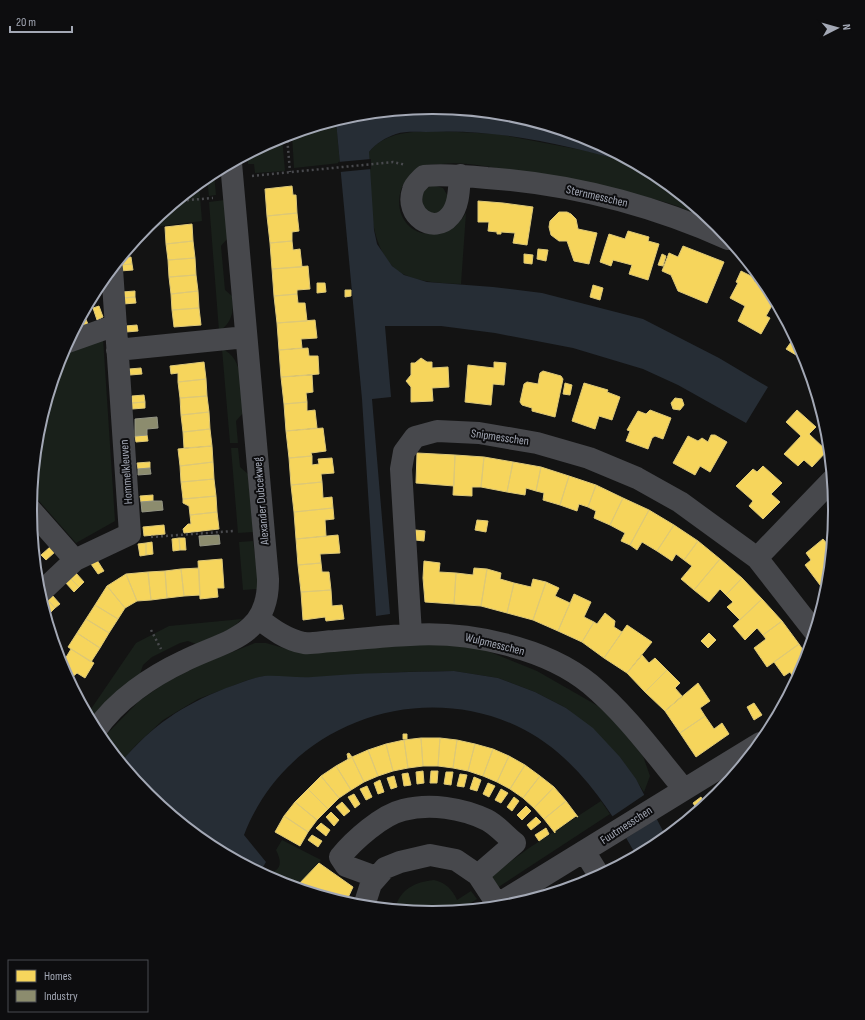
<svg xmlns="http://www.w3.org/2000/svg" width="865" height="1020" font-family="'Sofia Sans Condensed',sans-serif">
<style>
.green{fill:#19201a}
.water{fill:#262d35}
.pier{fill:#131313}
.homes{fill:#f6d55c;stroke:#ddc877}
.industry{fill:#8c8c6e;stroke:#939483}
.lines{fill:none;stroke-linecap:round;stroke-linejoin:round}
.path{stroke:#494a4e;stroke-width:2.5;stroke-dasharray:2 3;stroke-linecap:butt}
.minor{stroke:#47484c;stroke-width:22}
.labels{text-anchor:middle;stroke-width:4;stroke-linejoin:round;paint-order:stroke}
.street-label{font-size:12px;fill:#a3a8b5;stroke:#0d0d0f}
.rim{fill:none;stroke:#a3a8b5;stroke-width:2}
</style>
<rect width="100%" height="100%" fill="#131313"/>
<!-- green -->
<path class="green" d="M336,121L340,163L294,168L292,134Z
M437,131L498,134L592,152L634,164L656,175L710,220C696,214 682,207 668,203C621,189 571,181 523,173C497,169 468,161 442,164C435,164 424,164 418,168C384,191 399,241 438,233C452,230 459,224 466,213L461,284C442,283 421,283 403,274C367,255 369,189 369,152C386,131 412,132 437,131Z
M282,137L285,171L255,173L254,164H248L247,155Z
M219,170V173L214,174L216,195L209,196L207,177Z
M199,184L202,221L146,228L148,225Z
M432,185L443,188L449,198V204L436,215L423,209L422,192Z
M225,200L227,239L221,246L225,290L232,296C234,310 233,322 219,331L209,202Z
M103,338L115,521L76,543L32,493L38,431L61,356Z
M222,349C245,358 241,392 243,413L236,421L238,443H230Z
M231,448H238L240,467L248,474L253,532L238,533Z
M253,541L257,571V589L243,590L239,542Z
M242,619L231,629L196,644L188,641L180,643L152,657L143,665L140,674L90,719L77,695L91,709L136,643L169,626Z
M420,640L480,648L537,671L605,710L643,756L650,776L644,792L620,757L566,708L535,692L498,678L454,671L402,672L304,678L264,676L248,680L198,699L163,720L136,745L121,762L102,739L139,701L165,683L202,664L255,643H266L294,651Z
M601,801L610,814L497,888L488,878L529,848Z
M282,840L321,860L296,887L278,882L260,872C277,875 285,867 276,850Z
M434,880C446,883 452,889 457,900L471,891L477,899L460,910L432,912L395,909C400,889 415,882 434,880Z"/>
<!-- water -->
<path class="water" d="M433,108L511,115L587,138L634,164C567,145 496,128 426,132C417,132 405,131 396,134C385,138 376,143 369,152L374,230L377,244L392,266L404,275L427,282L493,287L542,293L643,319L719,358L768,387L746,423L678,385L643,369L573,348L495,333L441,326H385L391,397L372,399L390,614L376,616L362,399L336,121L354,115Z
M454,671L498,678L535,692L566,708L593,728L620,757L636,779L664,833L676,821L684,822L656,845L636,855C608,805 571,751 517,726C413,678 285,727 244,835L266,862L260,872L209,845L148,794L121,762C153,725 181,706 226,688C238,684 251,678 264,676C280,675 296,678 312,677C359,673 407,672 454,671Z"/>
<!-- pier -->
<path class="pier" d="M371,159V169L340,172L338,162Z
M647,793L658,817L625,839L610,818Z"/>
<!-- homes -->
<path class="homes" d="M292,186L293,195H296L297,213L267,216L265,189Z
M478,201L503,203L533,207L527,245L513,243L515,233L501,232V234H497V232L488,231L489,222H478Z
M559,212H567L571,214L576,219L578,229L597,233L589,264L574,261L567,241H559L551,235L549,227L550,221Z
M297,213L299,231L292,232V241L270,243L267,216Z
M192,224L193,241L166,244L165,227Z
M628,231L649,237L648,241L659,244L648,280L629,274L632,265L613,260L611,266L600,262L609,234L625,239Z
M193,241L195,258L168,260L166,244Z
M292,241L293,250L300,249L302,267L272,269L270,243Z
M683,246L724,262L707,303L678,291L671,275L662,271L669,253L678,257Z
M538,249L548,250L546,261L537,259Z
M524,254L533,255L532,264L524,263Z
M662,254L666,256L663,266L658,265Z
M131,257L132,264L120,265L121,258Z
M195,258L196,275L169,277L168,260Z
M132,264L133,270L120,271V265Z
M308,266L310,289L297,290V294L274,296L272,269Z
M741,271L755,278L754,281L762,285L764,282L775,300L766,316L770,318L761,334L738,321L745,306L730,298L738,283L736,282Z
M196,275L198,291L171,294L169,277Z
M317,283H325L326,292L317,293Z
M593,285L603,288L600,300L590,297Z
M345,290H351V296L345,297Z
M135,291V297L123,298L122,292Z
M198,291L199,308L172,310L171,294Z
M297,294L298,303H305L307,321L277,323L274,296Z
M135,297L136,303L123,304V298Z
M99,306L103,317L97,320L93,308Z
M199,308L201,325L174,327L172,310Z
M83,313L88,324L82,326L80,320Z
M80,320L82,326L76,328V327Z
M315,320L317,338L301,339L302,348L279,350L277,323Z
M137,325L138,331L126,332L125,326Z
M789,326L794,336L786,331Z
M794,338L804,356L806,361L786,349Z
M308,348L309,356H318L319,374L281,377L279,350Z
M421,358L427,362H432V368L448,367L449,387L432,388L433,401L411,402V387L406,381L411,375V363H415Z
M204,362L206,379L178,382V373L171,374L170,366Z
M494,362L506,363L504,385L493,384L491,405L465,402L468,365L494,368Z
M141,368L142,374L130,375L129,369Z
M543,371L561,376L563,379L555,417L532,411V408L522,405L520,402L524,384L527,382L538,384L540,373Z
M312,375L313,392L306,393L307,402L284,404L281,377Z
M206,379L207,396L180,398L178,382Z
M565,383L572,385L570,395L563,394Z
M584,383L608,390L607,392L620,397L612,420L599,416L595,429L572,421Z
M144,395L145,402L132,403V396Z
M207,396L209,412L181,415L180,398Z
M675,398L682,399L684,405L680,410L673,409L671,403Z
M145,402V408L132,409V403Z
M307,402V411L315,410L317,428L286,431L284,404Z
M650,410L671,418L663,439L655,436L652,438L648,449L626,441L630,431L627,430L638,411L646,414Z
M797,410L816,427L809,434L827,451L812,467L804,460L798,466L784,454L801,436L786,422Z
M209,412L210,429L183,432L181,415Z
M323,428L326,451L311,453L312,456L289,458L286,431Z
M210,429L212,446L184,448L183,432Z
M147,435L148,441L136,442L135,436Z
M711,435H715L727,442L710,472L700,466L695,475L673,463L688,436L698,441L702,438L708,442Z
M212,446L213,462L180,466L178,449Z
M417,453L455,455L454,486L416,483Z
M455,455L484,457L481,487H472V496L453,495Z
M312,456V465L319,464L318,459L332,458L334,473L321,474L322,482L291,485L289,458Z
M484,457L513,462L507,492L481,487Z
M150,462V468L138,469L137,463Z
M213,462L214,479L181,482L180,466Z
M513,462L541,467L536,491L526,488L525,495L507,492Z
M763,466L782,483L771,494L780,502L763,519L749,506L753,501L736,486L753,469L757,472Z
M541,467L569,476L560,505L543,500L544,493L536,491Z
M569,476L596,485L588,507L579,504L577,511L560,505Z
M214,479L216,496L183,499L181,482Z
M322,482L323,498L332,497L333,508L294,512L291,485Z
M596,485L623,498L610,525L594,518L596,511L588,507Z
M153,495V501L141,502L140,496Z
M216,496L217,512L190,515L189,506L183,503V499Z
M623,498L649,510L630,545L621,541L625,533L610,525Z
M333,508L334,519L325,520L326,536L296,539L294,512Z
M649,510L674,525L657,551L642,542L637,550L630,545Z
M217,512L219,529L184,533L183,529L188,524H191L190,515Z
M477,520L488,521L486,532L475,530Z
M164,525L165,534L144,536L143,527Z
M674,525L698,541L684,560L676,554L672,561L657,551Z
M415,530L425,531L424,541L415,540Z
M338,535L340,553L320,554L321,563L298,565L296,539Z
M179,538H185L186,550H180Z
M179,538L180,550L173,551L172,539Z
M823,539L829,546L832,544L828,585L823,589L805,565L811,560L806,553Z
M698,541L720,559L694,590L681,579L692,566L684,560Z
M152,542L153,554L146,555V543Z
M146,543V555L140,556L138,544Z
M50,547L55,552L46,560L41,555Z
M222,559L224,588H217L218,597L200,599L198,561Z
M720,559L742,578L726,595L720,589L709,602L694,590Z
M97,560L104,571L98,574L91,564Z
M424,561L440,563L439,572L456,573L454,604L425,602L423,578Z
M321,563L322,572H329L331,590L301,592L298,565Z
M199,568L200,595L184,596L181,569Z
M474,568L487,569L481,606L454,604L456,573L473,575Z
M181,569L184,596L167,598L165,571Z
M487,569L501,573L500,579L514,583L507,613L481,606Z
M165,571L167,598L151,600L148,572Z
M148,572L151,600L137,601L126,574Z
M76,573L84,582L79,587L70,578Z
M126,574L137,601L125,608L107,586Z
M70,578L79,587L74,592L65,582Z
M742,578L762,599L740,620L727,607L733,602L726,595Z
M533,579L546,582L533,620L507,613L514,583L531,587Z
M546,582L559,588L555,596L570,603L558,631L533,620Z
M107,586L125,608L118,619L95,605Z
M331,590L332,606L342,605L344,619L326,621L325,617L303,620L301,592Z
M574,594L591,602L584,617L594,622L582,642L558,631Z
M52,595L60,604L55,608L47,599Z
M47,599L55,608L50,613L42,604Z
M762,599L782,621L763,635L757,628L745,640L733,626Z
M95,605L118,619L109,633L86,619Z
M605,613L615,621L614,627L622,632L604,658L582,642L594,622L597,624Z
M86,619L109,633L100,648L77,633Z
M782,621L799,644L767,667L754,648L766,639L763,635Z
M627,625L652,642L627,673L604,658Z
M77,633L100,648L91,662L68,647Z
M709,633L716,640L708,648L701,641Z
M799,644L807,656L795,680L790,672L784,676L774,662Z
M71,649L94,663L85,678L77,673L69,680L62,667L64,665L62,664Z
M642,655L649,663L655,658L667,670L645,692L627,673Z
M667,670L680,683L675,688L682,696L665,711L645,692Z
M698,683L710,701L700,708L705,716L680,733L665,711Z
M754,703L762,715L754,720L747,707Z
M705,716L714,729L722,723L729,734L696,757L680,733Z
M403,734H407V739H403Z
M421,738L423,766L408,768L404,740Z
M421,738H440L438,766H423Z
M440,738L457,740L453,768L438,766Z
M404,740L408,768L393,771L386,744Z
M457,740L475,744L468,771L453,768Z
M386,744L393,771L378,776L368,750Z
M475,744L493,749L483,776L468,771Z
M493,749L509,756L497,782L483,776Z
M368,750L378,776L364,782L352,757Z
M349,753L352,757L348,759L347,754Z
M509,756L525,765L510,789L497,782Z
M352,757L364,782L351,790L336,766Z
M525,765L540,776L523,798L510,789Z
M336,766L351,790L339,798L321,776Z
M423,771L424,783L417,784L416,772Z
M431,771H438L437,783H430Z
M446,772H453L451,785L444,784Z
M408,773L411,785L404,786L402,774Z
M460,774L467,775L464,787L457,786Z
M321,776L339,798L328,809L308,789Z
M394,776L397,787L391,789L387,778Z
M540,776L554,787L534,808L523,798Z
M474,777L481,780L477,791L470,789Z
M380,780L384,792L378,794L374,783Z
M488,783L495,786L489,797L483,794Z
M367,786L372,797L366,800L360,789Z
M554,787L566,801L544,819L534,808Z
M308,789L328,809L317,820L295,802Z
M501,789L508,793L501,803L495,800Z
M354,794L360,804L355,808L348,797Z
M514,797L519,801L512,811L507,807Z
M701,797L705,804L698,811L693,803Z
M566,801L578,817L576,816L555,831V833L544,819Z
M295,802L317,820L308,832L284,816Z
M342,802L350,811L344,816L336,807Z
M526,806L531,811L522,820L517,815Z
M331,812L339,820L334,826L326,817Z
M284,816L308,832L300,846L275,832Z
M536,817L541,822L531,830L527,825Z
M321,823L330,830L326,836L316,828Z
M546,828L549,834L539,841L535,835Z
M312,835L322,841L318,847L308,840Z
M319,863L353,887L346,902L296,887Z"/>
<!-- industry -->
<path class="industry" d="M157,417L158,428L147,429V435L135,436V419Z
M150,468L151,474L138,475V469Z
M153,501H162L163,510L142,512L141,502Z
M219,535L220,544L200,546L199,536Z"/>
<g class="lines">
<!-- path -->
<path class="path" d="M287,136L290,172
M252,176L393,162L406,165
M177,201L213,198
M151,537L234,531
M151,630L161,649"/>
<!-- minor -->
<path class="minor" d="M460,175C459,189 459,206 450,216C434,235 404,216 413,190C414,185 420,180 424,176C445,174 466,176 487,178C571,184 652,205 728,239
M68,342L116,325
M117,350L246,337
M30,509L75,560L130,534L112,269
M757,558L832,480
M39,594L75,560
M259,619C272,629 287,640 304,643C313,644 325,641 334,641C359,639 384,636 410,635C467,631 545,647 590,684C626,714 654,753 683,788
M411,634L401,469L404,452L415,437L437,431L479,433L537,443L589,458L637,478L680,502L757,558L814,631
M96,730C116,700 152,676 184,661C226,640 269,637 268,579L231,163
M584,851L599,875
M376,877L346,866L340,857C354,840 382,815 403,810C430,803 462,808 487,820C497,825 506,836 515,843L478,875
M364,906L371,884L385,868L400,862L430,855L456,860L478,875L497,904
M493,907L760,743"/>
</g>
<g class="labels">
<!-- street labels -->
<g class="street-label">
<text transform="translate(597 196) rotate(13)" y="4">Sternmesschen</text>
<text transform="translate(500 437) rotate(8)" y="4">Snipmesschen</text>
<text transform="translate(126 472) rotate(-94)" y="4">Hommelkleuven</text>
<text transform="translate(261 501) rotate(-95)" y="4">Alexander Dubcekweg</text>
<text transform="translate(495 644) rotate(14)" y="4">Wulpmesschen</text>
<text transform="translate(626 825) rotate(-33)" y="4">Fuutmesschen</text>
</g>
</g>
<!-- crop -->
<path d="M0 0H865V1020H0ZM432 114H433A395 395 0 0 1 828 509V511A395 395 0 0 1 433 906H432A395 395 0 0 1 37 511V509A395 395 0 0 1 432 114Z" fill="#0d0d0f" fill-rule="evenodd"/>
<path class="rim" d="M432 114H433A395 395 0 0 1 828 509V511A395 395 0 0 1 433 906H432A395 395 0 0 1 37 511V509A395 395 0 0 1 432 114Z"/>
<!-- legend -->
<rect x="8" y="960" width="140" height="52" fill="#0d0d0f" stroke="#494b51"/>
<rect x="16" y="970" width="20" height="12" fill="#f6d55c" stroke="#494b51"/>
<text x="44" y="980" font-size="12" fill="#a3a8b5">Homes</text>
<rect x="16" y="990" width="20" height="12" fill="#8c8c6e" stroke="#494b51"/>
<text x="44" y="1000" font-size="12" fill="#a3a8b5">Industry</text>
<!-- north arrow -->
<g transform="translate(837 28) rotate(84)" stroke="#0d0d0f" stroke-width="3" paint-order="stroke">
<path d="M0-3L7 15L0 10L-7 15Z" fill="#a3a8b5"/>
<text y="-6" font-size="11" font-weight="bold" text-anchor="middle" fill="#a3a8b5">N</text>
</g>
<!-- scale -->
<path d="M10 26v6h62v-6" fill="none" stroke="#a3a8b5" stroke-width="2"/>
<text x="16" y="26" font-size="12" fill="#a3a8b5" stroke="#0d0d0f" stroke-width="3" paint-order="stroke">20 m</text>
</svg>
